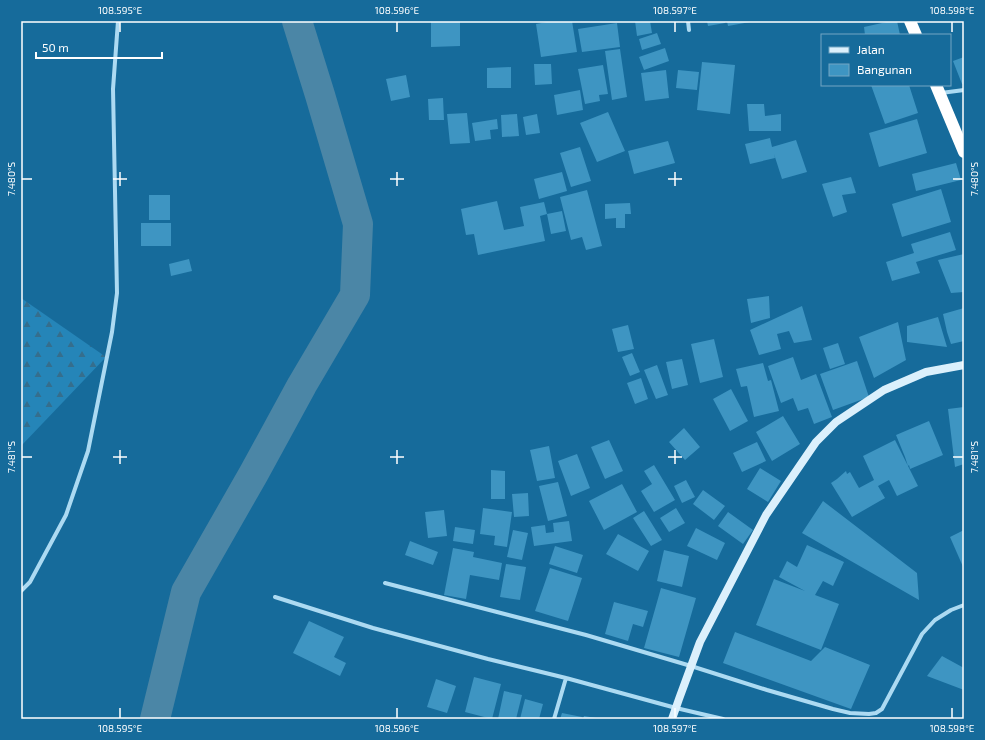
<svg xmlns="http://www.w3.org/2000/svg" width="985" height="740" font-family="'Exo 2',sans-serif">
<style>
.forest{fill:url(#forest-firs)}
.lines{fill:none;stroke-linecap:round;stroke-linejoin:round}
.river{stroke:#4b86a6;stroke-width:30}
.building{fill:#3e95c2}
.street{stroke:#acdaf2;stroke-width:4}
.secondary{stroke:#dbf0fc;stroke-width:8}
.highway{stroke:#fff;stroke-width:12}
.ticks{fill:none;stroke:#fff;stroke-width:1.5}
.neatline{fill:none;stroke:#fff;stroke-width:1.5}
.ticks-label{font-size:10px;text-anchor:middle;fill:#fff}
</style>
<defs>
<pattern id="forest-firs" width="22" height="20" patternUnits="userSpaceOnUse"><rect width="22" height="20" fill="#2585b8"/><path d="M5 1l3.5 6h-7zM16 11l3.5 6h-7z" fill="#356e8d"/></pattern>
</defs>
<rect width="100%" height="100%" fill="#166b9b"/>
<!-- forest -->
<path class="forest" d="M21,298L106,357L21,446Z"/>
<g class="lines">
<!-- river -->
<path class="river" d="M155,719L186,592L254,473L302,385L355,295L358,224L320,95L297,21"/>
</g>
<!-- building -->
<path class="building" d="M460,21V46L431,47V22Z
M552,21H572L577,52L541,57L536,24Z
M635,21H650L652,33L637,36Z
M707,21H725V23L708,26Z
M727,21H749L750,22L728,26Z
M891,21H897L900,35H865L864,27Z
M617,23L620,47L582,52L578,29Z
M657,33L661,44L642,50L639,39Z
M665,48L669,61L644,70L639,57Z
M620,49L627,97L612,100L605,51Z
M964,57V84H962L953,61Z
M702,62L735,65L730,114L697,110Z
M534,64H551L552,84L535,85Z
M603,65L608,94L599,95L600,101L585,104L578,69Z
M511,67V88H487V68Z
M666,70L669,98L645,101L641,73Z
M678,70L699,72L697,90L676,88Z
M406,75L410,97L391,101L386,79Z
M871,85H909L918,113L885,124Z
M580,90L583,110L557,115L554,95Z
M443,98L444,120H429L428,99Z
M747,104H764L765,116L781,114V131H749Z
M608,112L625,151L597,162L580,123Z
M467,113L470,143L450,144L447,114Z
M517,114L519,136L502,137L501,115Z
M537,114L540,133L526,135L523,117Z
M497,119L498,129L490,130L491,139L475,141L472,123Z
M917,119L927,153L879,167L869,133Z
M770,138L772,147L796,140L807,172L782,179L774,154L775,158L750,164L745,144Z
M668,141L675,163L634,174L628,151Z
M580,147L591,181L571,187L560,153Z
M956,163L961,180L916,191L912,174Z
M562,172L567,191L539,199L534,179Z
M851,177L856,193L842,195L847,212L833,217L822,184Z
M941,189L951,222L902,237L892,204Z
M587,190L602,246L586,250L582,237L571,240L560,197Z
M149,195H170V220H149Z
M497,201L504,230L524,226L520,207L544,202L547,214L562,211L566,231L551,234L547,214L540,216L545,241L478,255L474,234L466,235L461,209Z
M630,203L631,214H625V228H616V218L605,219V204Z
M141,223H171V246H141Z
M950,232L956,250L916,262L920,273L892,281L886,262L914,253L911,244Z
M964,254V292L951,293L938,260Z
M189,259L192,271L171,276L169,264Z
M769,296L770,318L751,323L747,299Z
M802,306L812,340L794,343L789,331L777,334L781,349L759,355L750,330Z
M964,308V341L951,344L947,332L943,314Z
M938,317L947,347L907,342V326Z
M898,322L906,360L874,378L859,337Z
M628,325L634,349L618,352L612,329Z
M714,339L723,377L700,383L691,344Z
M838,343L845,364L830,369L823,348Z
M632,353L640,372L630,376L622,357Z
M793,357L801,380L816,374L832,417L814,424L808,408L798,411L793,398L781,403L768,366Z
M682,359L688,385L672,389L666,362Z
M857,361L869,397L833,410L820,374Z
M763,363L768,381L771,380L779,411L754,417L747,386L741,387L736,369Z
M657,365L668,395L656,399L644,370Z
M641,378L648,399L635,404L627,383Z
M731,389L748,421L730,431L713,399Z
M964,407V464L955,467L948,409Z
M783,416L800,444L772,461L756,432Z
M929,421L943,455L910,469L909,465L908,466L905,457L896,435Z
M684,428L700,447L685,460L669,442Z
M609,440L623,471L605,479L591,447Z
M895,440L918,486L897,496L889,480L878,486L885,498L852,517L831,483L837,479L846,471L847,474L850,472L859,488L874,480L863,456Z
M757,442L766,461L742,472L733,453Z
M549,446L555,478L537,481L530,450Z
M577,454L590,488L571,496L558,461Z
M654,465L675,500L654,512L641,491L652,484L644,471Z
M760,468L781,481L768,502L747,489Z
M491,470L505,471V499H491Z
M686,480L695,497L682,503L674,486Z
M558,482L567,516L548,521L539,486Z
M622,484L637,512L604,530L589,501Z
M703,490L725,506L714,520L693,504Z
M528,493L529,516L514,517L512,494Z
M823,501L917,573L919,600L802,533Z
M483,508L512,512L507,547L494,545L495,536L480,534Z
M676,508L685,523L669,532L660,518Z
M444,510L447,536L428,538L425,512Z
M644,511L662,540L651,546L633,518Z
M728,512L753,530L743,544L718,526Z
M569,521L572,541L534,546L531,527L545,525L546,533L554,532L553,523Z
M455,527L475,530L473,544L453,541Z
M696,528L725,543L717,560L687,546Z
M513,530L528,533L522,560L507,557Z
M964,530V569L950,537Z
M618,534L649,551L638,571L606,554Z
M410,541L438,552L433,565L405,555Z
M807,545L844,562L833,586L823,581L815,595L839,604L821,650L756,625L774,579L805,591L779,577L787,561L797,567Z
M555,546L583,555L577,573L549,564Z
M453,548L474,552L473,557L502,563L499,580L470,575L466,599L444,595Z
M664,550L689,556L682,587L657,581Z
M506,564L526,567L520,600L500,597Z
M550,568L582,578L568,621L535,611Z
M661,588L696,598L679,657L644,648Z
M614,602L648,611L643,627L633,624L628,641L605,634Z
M309,621L344,637L334,657L346,663L340,676L293,653Z
M735,632L811,661L825,647L870,665L851,709L723,663Z
M942,656L964,668V690L927,676Z
M474,677L501,684L492,719L465,712Z
M436,679L456,686L447,713L427,707Z
M504,691L522,695L516,719H498Z
M525,699L543,704L539,719H520Z
M562,713L582,717L581,719H560Z
M584,716L596,718V719H583Z"/>
<g class="lines">
<!-- street -->
<path class="street" d="M688,21L689,30
M941,93L964,90
M385,583L586,635L691,666L767,690L833,709L850,713L869,714L876,713L882,709L922,634L935,620L951,610L964,605
M21,591L30,582L66,515L88,451L112,332L117,293L113,89L118,21
M275,597L373,628L488,659L566,678L676,708L723,719
M554,719L566,678"/>
<!-- secondary -->
<path class="secondary" d="M672,719L679,699L700,642L766,515L816,442L836,422L884,390L926,372L964,365"/>
<!-- highway -->
<path class="highway" d="M910,21L916,35
M936,85L964,152"/>
</g>
<!-- ticks -->
<path class="ticks" d="M120,22V32M397,22V32M675,22V32M952,22V32M120,172V186M397,172V186M675,172V186M22,179H32M113,179H127M390,179H404M668,179H682M953,179H963M120,450V464M397,450V464M675,450V464M22,457H32M113,457H127M390,457H404M668,457H682M953,457H963M120,708V718M397,708V718M675,708V718M952,708V718"/>
<!-- border -->
<rect width="985" height="740" fill="none" stroke="#166b9b" stroke-width="44"/>
<!-- legend -->
<rect x="821" y="34" width="130" height="52" fill="#166b9b" stroke="#73a6c3"/>
<rect x="829" y="47" width="20" height="6" fill="#dbf0fc" stroke="#73a6c3"/>
<text x="857" y="54" font-size="12" fill="#ffffff">Jalan</text>
<rect x="829" y="64" width="20" height="12" fill="#3e95c2" stroke="#73a6c3"/>
<text x="857" y="74" font-size="12" fill="#ffffff">Bangunan</text>
<!-- scale -->
<path d="M36 52v6h126v-6" fill="none" stroke="#ffffff" stroke-width="2"/>
<text x="42" y="52" font-size="12" fill="#ffffff" stroke="#166b9b" stroke-width="3" paint-order="stroke">50 m</text>
<rect x="22" y="22" width="941" height="696" class="neatline"/>
<g class="ticks-label">
<text x="120" y="14">108.595°E</text>
<text x="397" y="14">108.596°E</text>
<text x="675" y="14">108.597°E</text>
<text x="952" y="14">108.598°E</text>
<text transform="translate(11 179) rotate(-90)" y="4">7.480°S</text>
<text transform="translate(974 179) rotate(-90)" y="4">7.480°S</text>
<text transform="translate(11 457) rotate(-90)" y="4">7.481°S</text>
<text transform="translate(974 457) rotate(-90)" y="4">7.481°S</text>
<text x="120" y="732">108.595°E</text>
<text x="397" y="732">108.596°E</text>
<text x="675" y="732">108.597°E</text>
<text x="952" y="732">108.598°E</text>
</g>
</svg>
